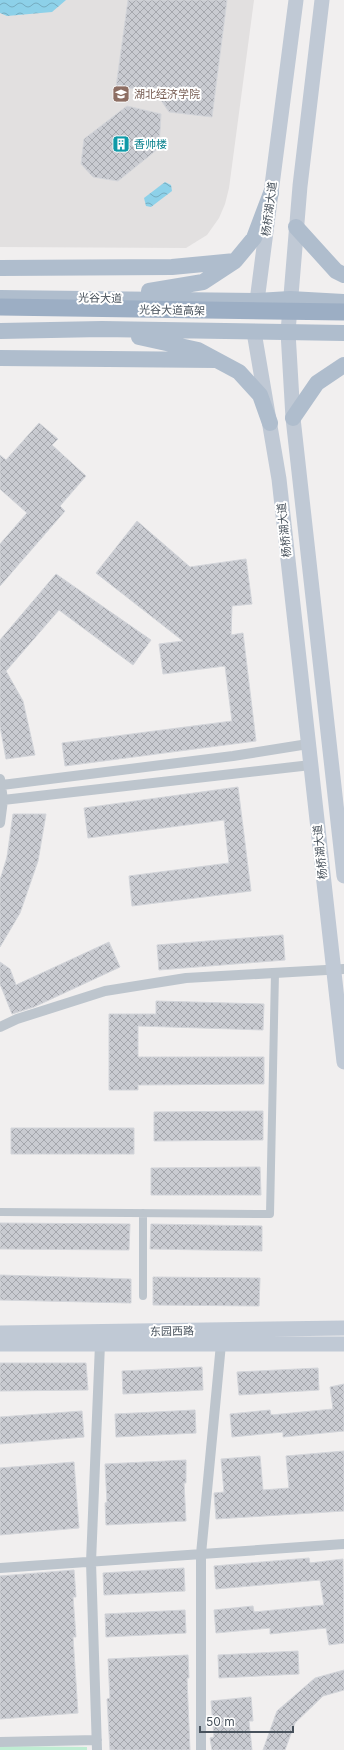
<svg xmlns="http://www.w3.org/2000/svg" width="344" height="1750" font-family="Inter,'Noto Sans SC',sans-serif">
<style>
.education{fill:#e2e0e0}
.green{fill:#bfedd3}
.water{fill:url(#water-waves)}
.building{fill:url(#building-cross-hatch);stroke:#d3d5da}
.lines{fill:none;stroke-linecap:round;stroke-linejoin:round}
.pedestrian{stroke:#bdc5cd;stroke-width:8}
.minor{stroke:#bdc5cd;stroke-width:10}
.secondary{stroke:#c0c9d5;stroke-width:15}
.primary{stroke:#afbdcd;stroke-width:16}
.trunk{stroke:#9caec4;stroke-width:17}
.labels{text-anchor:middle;stroke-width:4;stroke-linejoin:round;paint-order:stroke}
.education-label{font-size:11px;fill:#785e54;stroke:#fff;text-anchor:start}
.culture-label{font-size:11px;fill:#0d838f;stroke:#fff;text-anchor:start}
.street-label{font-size:11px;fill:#47515b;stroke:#fff}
</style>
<defs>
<pattern id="water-waves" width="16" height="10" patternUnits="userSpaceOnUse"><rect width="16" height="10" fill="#8dd1e9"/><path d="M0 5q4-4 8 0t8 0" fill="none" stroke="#75acc0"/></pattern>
<pattern id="building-cross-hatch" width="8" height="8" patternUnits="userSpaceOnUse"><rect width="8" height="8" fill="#c9cbd1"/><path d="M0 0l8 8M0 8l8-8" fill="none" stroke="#a5a7ad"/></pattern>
</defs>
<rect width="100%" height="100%" fill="#f1efef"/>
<!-- education -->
<path class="education" d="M0,0H254L229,188L225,204L219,218L207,235L186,248L0,247Z"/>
<!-- green -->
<path class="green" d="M0,1746L87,1747V1750H0Z"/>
<!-- water -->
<path class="water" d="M0,0H66L52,12L7,16L0,13Z
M165,182L171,185L172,191L151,207L146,206L144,198Z"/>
<!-- building -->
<path class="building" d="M128,0H227L212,117L169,112L154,90L116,87Z
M127,106L161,114L159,148L118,181L93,177L81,164L84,139Z
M39,423L58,439L52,445L86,476L60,506L65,511L0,586V544L27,513L0,489V455L6,460Z
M137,521L190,567L246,559L252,604L232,606L231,635L243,633L256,741L65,766L62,743L232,721L225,666L163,674L159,644L183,641L96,573Z
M56,574L151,640L133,665L59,610L6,671L23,701L35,755L6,759L0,726V640Z
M238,787L251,891L132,906L129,876L229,863L224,820L88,838L84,808Z
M13,814H46L38,861L20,913L0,947V880L7,857Z
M283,935L285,960L159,970L157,945Z
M109,942L120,967L34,1007L12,1014L0,984V962L10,969L16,985Z
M156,1001L264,1004L263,1030L138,1026V1057H264V1084L138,1085V1090H109V1014H156Z
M263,1111V1140L154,1141V1112Z
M11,1128H134V1154H11Z
M260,1167L261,1195H151V1168Z
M0,1223L130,1224L129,1250L0,1249Z
M151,1224L262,1226V1251L150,1249Z
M0,1275L131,1279V1303L0,1300Z
M153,1277L260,1278L259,1306L153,1305Z
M0,1363H86L88,1390L0,1391Z
M202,1367L203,1390L123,1394L122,1371Z
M318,1368L319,1390L239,1395L237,1372Z
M344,1384V1431L283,1437V1432L232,1437L230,1414L270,1410L271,1415L333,1409L330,1387Z
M195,1410L196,1433L116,1437L115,1414Z
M82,1411L84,1437L0,1444V1417Z
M344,1451V1511L216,1519L214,1493L224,1492L221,1459L260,1456L263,1490L289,1488L286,1456Z
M186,1460V1483H184L186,1521L106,1525L105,1503L107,1502L105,1464Z
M74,1462L79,1528L0,1535V1468Z
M309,1558L310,1563L343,1559L344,1643L329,1645L326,1628L270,1634V1628L216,1633L214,1610L253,1606L254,1612L324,1605L320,1580L216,1589L214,1566Z
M184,1568L185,1591L104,1595L103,1573Z
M74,1570L76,1597H73L76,1637H73L78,1713L0,1719V1576Z
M185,1610L186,1633L106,1637L105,1614Z
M298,1651L299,1674L219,1678L218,1655Z
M188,1655L189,1678H187L190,1750H110L107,1699L110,1698L108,1659Z
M344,1670V1690L323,1696L295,1723L285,1750H263L277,1711L315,1678Z
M251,1697L253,1721H249L252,1750H212L210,1738L214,1737L211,1701Z"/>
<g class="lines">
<!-- pedestrian -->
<path class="pedestrian" d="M0,1212L270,1214L275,973
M143,1296V1213"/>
<!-- minor -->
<path class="minor" d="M2,785L233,756L308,744
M3,800L311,765
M0,823L3,800L0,779
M0,1027L17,1019L105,991L186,978L344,969
M0,1568L344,1544
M0,1742L97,1740
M97,1750L91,1562L100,1344
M201,1750V1554L221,1344"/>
<!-- secondary -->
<path class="secondary" d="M322,0L300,186L288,332L293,418L344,876
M257,301L296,0
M254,332L279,479L344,1062
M0,1333L344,1328
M0,1344H344"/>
<!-- primary -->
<path class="primary" d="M296,227L336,271L344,275
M0,268L172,267L235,261
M149,291L203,282L235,261L254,238L271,193
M0,298L257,301L290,299L344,302
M0,331L102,329L344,333
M139,337L198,350L239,372L260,395L270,423
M0,358L216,360
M293,418L317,383L344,365"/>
<!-- trunk -->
<path class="trunk" d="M0,307L344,312"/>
</g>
<!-- icons -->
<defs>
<g id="university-square" transform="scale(0.9)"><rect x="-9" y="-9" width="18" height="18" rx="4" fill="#8d6e63" stroke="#fff"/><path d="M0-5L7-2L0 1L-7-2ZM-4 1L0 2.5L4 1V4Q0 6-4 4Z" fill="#fff"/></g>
<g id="building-square" transform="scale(0.9)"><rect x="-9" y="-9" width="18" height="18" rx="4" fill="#0f9aa8" stroke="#fff"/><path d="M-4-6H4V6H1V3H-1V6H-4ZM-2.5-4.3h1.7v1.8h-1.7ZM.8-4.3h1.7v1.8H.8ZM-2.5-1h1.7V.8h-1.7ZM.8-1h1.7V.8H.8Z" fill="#fff"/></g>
</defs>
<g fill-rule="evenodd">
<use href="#university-square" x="121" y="94"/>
<use href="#building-square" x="121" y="144"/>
</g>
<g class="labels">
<!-- education labels -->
<g class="education-label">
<text x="134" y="98">湖北经济学院</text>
</g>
<!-- culture labels -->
<g class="culture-label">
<text x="134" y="148">香帅楼</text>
</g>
<!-- street labels -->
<g class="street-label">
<text transform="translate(269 209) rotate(-83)" y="4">杨桥湖大道</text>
<text transform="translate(100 298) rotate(1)" y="4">光谷大道</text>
<text transform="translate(172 310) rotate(1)" y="4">光谷大道高架</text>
<text transform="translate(284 530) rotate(-96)" y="4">杨桥湖大道</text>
<text transform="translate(320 852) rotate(-96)" y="4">杨桥湖大道</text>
<text transform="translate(172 1331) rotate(-1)" y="4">东园西路</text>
</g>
</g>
<!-- scale -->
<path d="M200 1726v6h93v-6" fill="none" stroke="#47515b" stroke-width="2"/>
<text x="206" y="1726" font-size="12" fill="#47515b" stroke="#ffffff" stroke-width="3" paint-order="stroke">50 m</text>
</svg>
